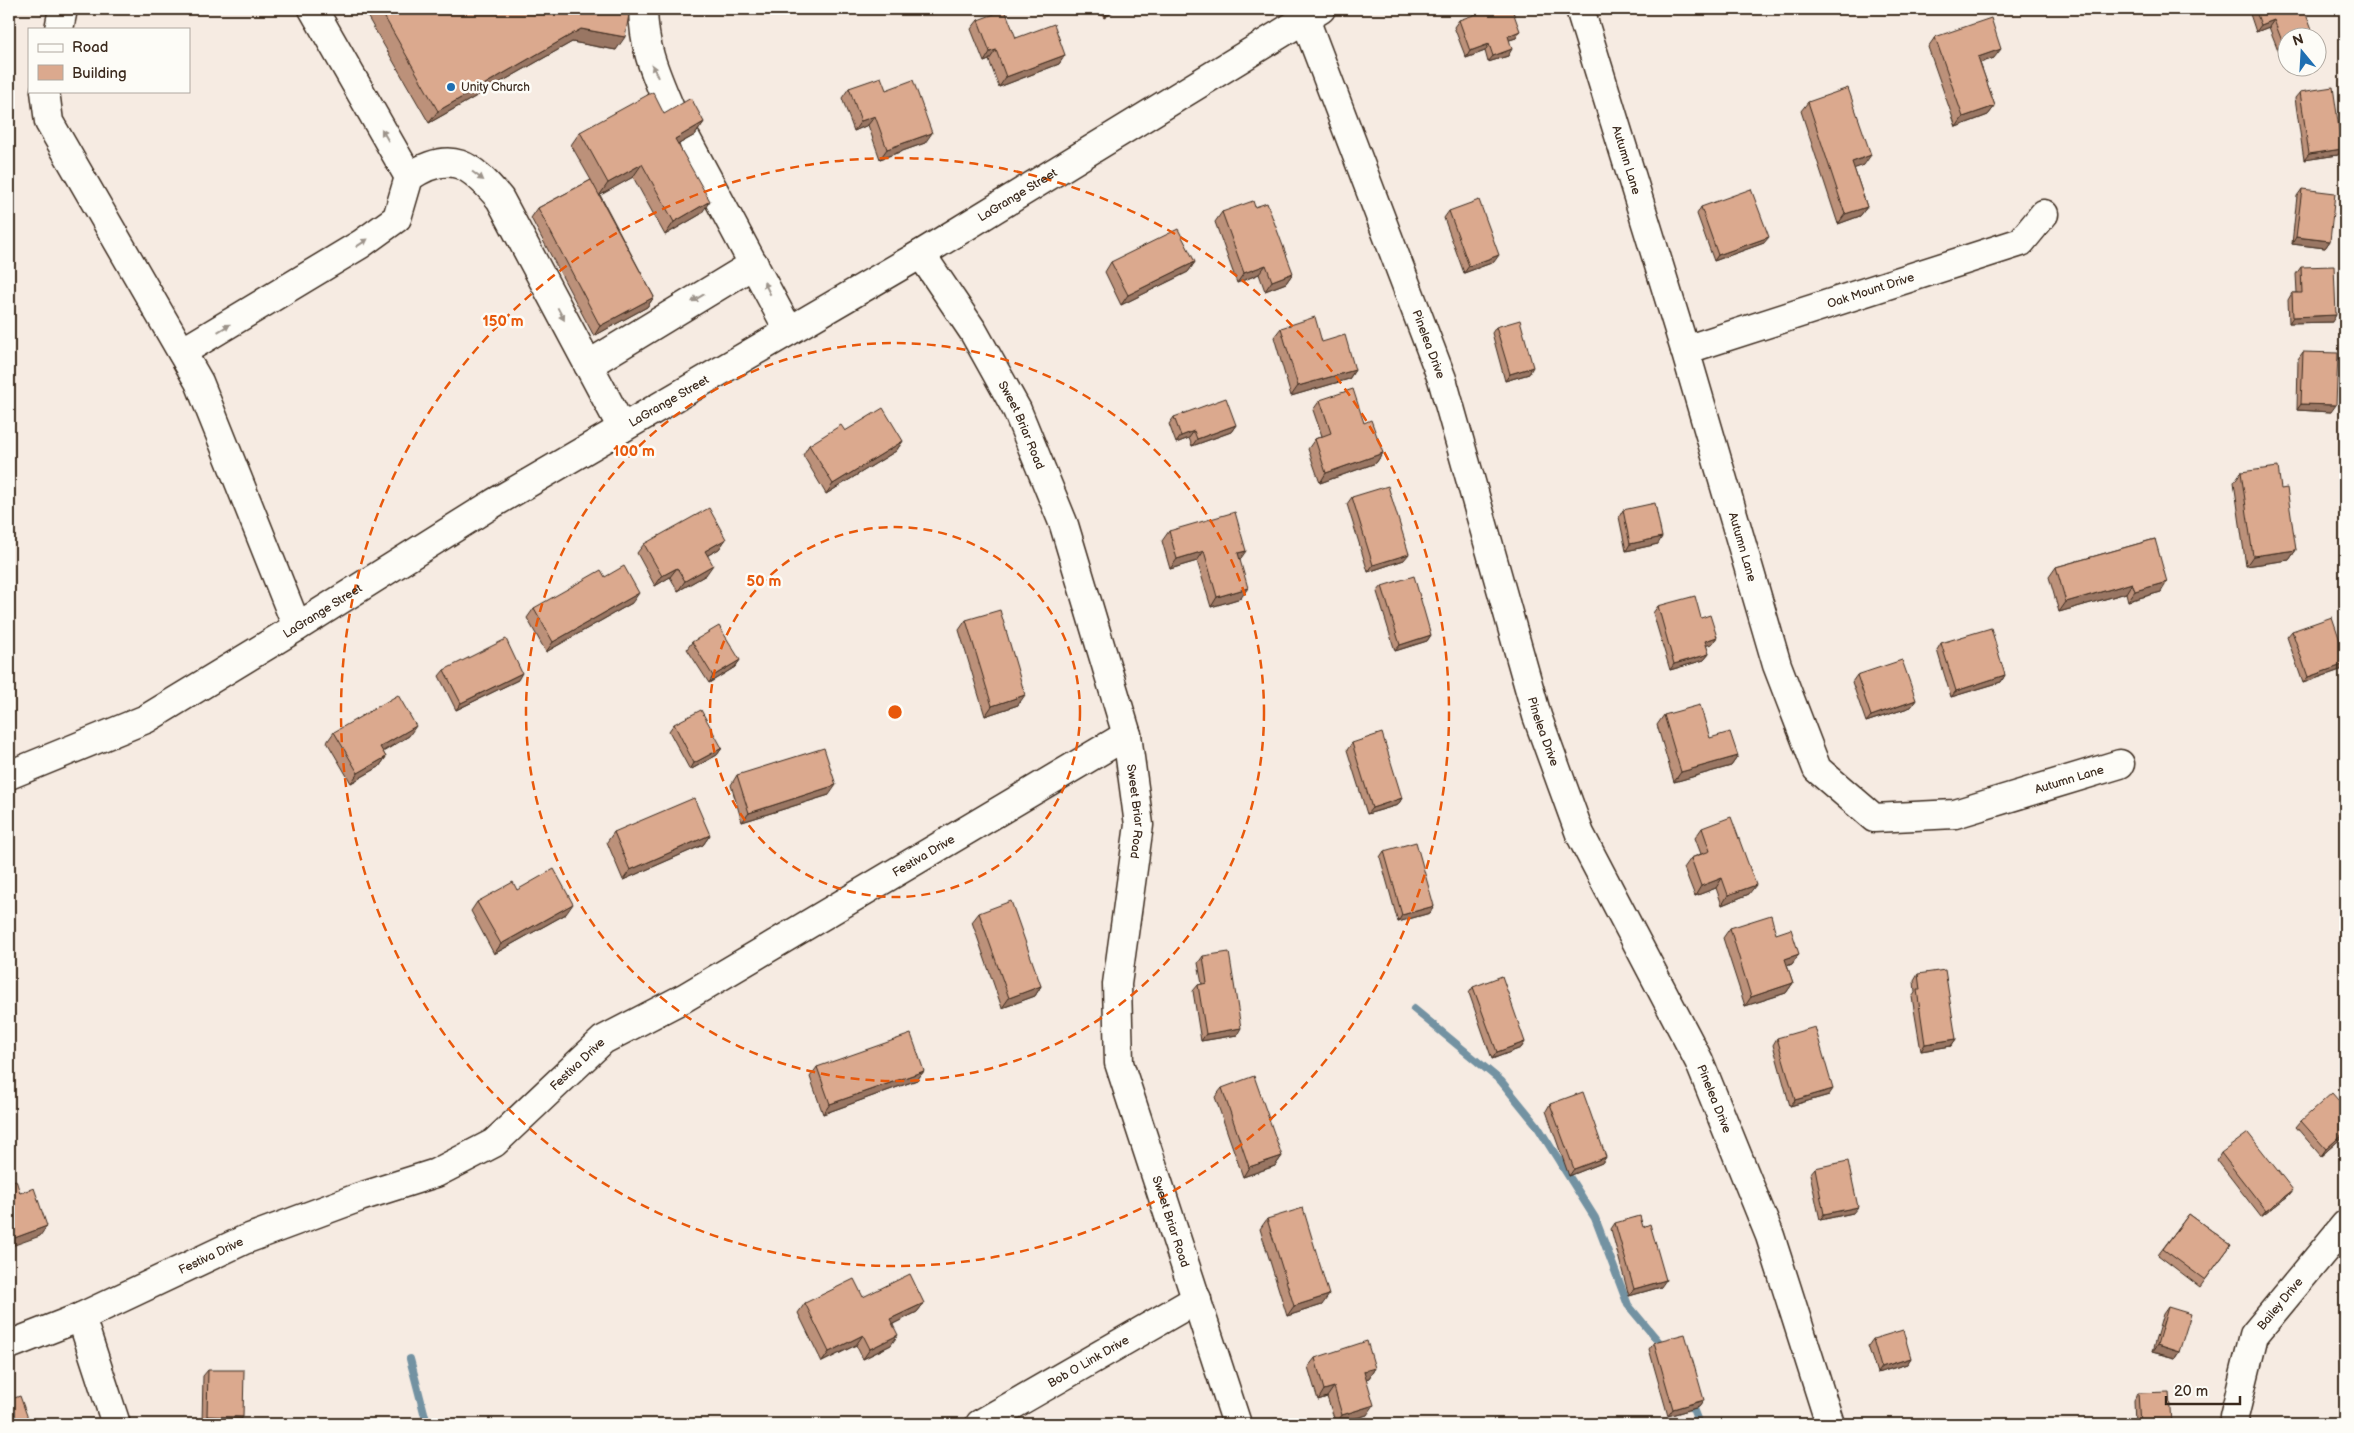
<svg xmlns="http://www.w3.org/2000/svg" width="2354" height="1433" font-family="'Balsamiq Sans',sans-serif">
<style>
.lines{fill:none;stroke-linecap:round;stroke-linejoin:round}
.stream{stroke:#7392a2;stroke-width:8}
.minor-casing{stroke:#3b2a1e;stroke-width:31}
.minor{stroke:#fdfcf7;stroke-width:28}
.wall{fill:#bc917a;stroke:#3b2a1e}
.shaded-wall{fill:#997663;stroke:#3b2a1e}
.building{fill:#dba98e;stroke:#3b2a1e}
.oneway{fill:#9c938a}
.ring{fill:none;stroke:#e8590c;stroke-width:2.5;stroke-dasharray:9 6}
.poi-dot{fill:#1f6fb2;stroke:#fdfcf7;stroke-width:2}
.labels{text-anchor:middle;stroke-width:5;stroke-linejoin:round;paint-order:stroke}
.poi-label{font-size:12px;fill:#3b2a1e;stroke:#fdfcf7;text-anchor:start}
.street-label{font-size:12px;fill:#3b2a1e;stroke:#fdfcf7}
.centre{fill:#e8590c;stroke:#fdfcf7;stroke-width:2.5}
.ring-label{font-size:15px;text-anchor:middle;font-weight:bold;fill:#e8590c;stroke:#fdfcf7;stroke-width:5;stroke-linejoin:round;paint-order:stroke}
</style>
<rect width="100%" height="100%" fill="#f6ebe2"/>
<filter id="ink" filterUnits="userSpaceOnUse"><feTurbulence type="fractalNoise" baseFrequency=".02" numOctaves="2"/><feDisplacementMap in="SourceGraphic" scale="10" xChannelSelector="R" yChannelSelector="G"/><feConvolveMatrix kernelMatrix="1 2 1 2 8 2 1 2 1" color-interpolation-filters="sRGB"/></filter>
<g filter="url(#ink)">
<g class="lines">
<!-- stream -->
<path class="stream" d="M1414,1009L1501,1081L1536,1124L1595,1218L1628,1305L1664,1348
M410,1359L427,1424
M1690,1401L1699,1424"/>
<!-- minor casing -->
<g class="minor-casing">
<g id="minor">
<path d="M313,9L409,177"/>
<path d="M643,9C644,53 657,76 673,116"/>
<path id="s1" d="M1580,9L1685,350L1777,665L1817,769L1874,818L1955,814L2120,764"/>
<path id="s2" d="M1305,19L1442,379L1537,716L1580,834L1699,1061L1770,1236L1830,1424"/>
<path d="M59,29L63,9"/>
<path d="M45,91L49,122L199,382L297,627"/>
<path d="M687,140L789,331"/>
<path id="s3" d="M921,254L973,331L1017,410L1064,525L1127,735L1139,825L1117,984L1119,1063L1237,1424"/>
<path id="s4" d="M1685,350L2021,242L2044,214"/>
<path d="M182,352L361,244L397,218L409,177C451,149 471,164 500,199L622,428"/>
<path d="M588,365L754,264"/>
<path id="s5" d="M9,775L146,719L297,627L494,503L921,254L1321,9"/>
<path d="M81,1317L116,1424"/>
<path id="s6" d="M9,1345L81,1317L244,1240L360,1197L436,1173L494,1143L603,1040L684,998L1127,735"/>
<path id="s7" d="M980,1424L1197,1299"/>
<path id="s8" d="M2235,1424L2234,1417L2254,1335L2345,1225"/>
</g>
</g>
<!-- minor -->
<use href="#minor" class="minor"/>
</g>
<!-- wall -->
<path class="wall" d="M363,9H630L616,50L572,42L429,123Z
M1097,9H1117L1104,18Z
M2253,9H2304L2286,38V53L2280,55L2269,27L2256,32L2250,14Z
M978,20L1016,38L1065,55L1059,64L999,87L989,60L984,62L971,29Z
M1459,20L1520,31L1516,38L1509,40L1508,56L1488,62L1485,51L1466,58L1454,27Z
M1935,37L1994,58L1980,63L1995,106L1988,115L1956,127L1928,47Z
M849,88L886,90L925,143L880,159L868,125L854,131L842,98Z
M2300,92L2342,149L2338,155L2304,160L2295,98Z
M1808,102L1864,165L1854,168L1867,207L1860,216L1838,224L1801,111Z
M664,114L704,122L695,135L679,144L701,214L665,235L633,177L600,195L654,297L647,307L594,336L531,218L538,208L591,180L571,145L580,132Z
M2302,189L2330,241L2325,248L2292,244L2297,196Z
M1255,207L1293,273L1286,283L1265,291L1259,274L1237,283L1215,222L1222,212Z
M1701,207L1764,243L1714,261L1697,214Z
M1449,211L1494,262L1464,273L1444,218Z
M1111,262H1195L1188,272L1121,305L1105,272Z
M2301,267L2332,322L2289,323L2288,300L2292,293H2297L2296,274Z
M1496,327L1529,374L1505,381L1492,333Z
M1281,328L1322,342L1355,370L1349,379L1291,396L1274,337Z
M2303,352L2331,412L2297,410L2298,359Z
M1320,400L1364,423L1383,453L1376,463L1320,483L1308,449L1315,439L1322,436L1313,410Z
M1174,417L1236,425L1231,432L1192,446L1189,438L1176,443L1169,424Z
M845,431L903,441L896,451L826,494L803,455L809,445Z
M2241,472L2281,489L2296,550L2289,560L2246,566L2234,482Z
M1352,497L1404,560L1368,572L1347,504Z
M1623,510L1658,544L1626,551L1619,517Z
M1169,531L1240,560L1241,598L1211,607L1197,561L1170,569L1162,541Z
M726,539L719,549L708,555L706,575L678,591L670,577L655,586L637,553L644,544Z
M2155,539L2161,592L2128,601L2126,593L2059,612L2049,577L2056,567Z
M1382,586L1431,635L1427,641L1395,651L1377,592Z
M632,603L546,652L527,618L534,608Z
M1658,606L1701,618L1717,637L1712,644L1706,645L1709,654L1704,660L1670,670L1653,613Z
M966,620L1018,705L985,716L959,630Z
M2292,631L2343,669L2303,683L2287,637Z
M692,642L740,660L735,667L709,683L687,649Z
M1941,643L2005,675L2001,682L1951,697L1937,650Z
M444,670L518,680L456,710L439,676Z
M1857,675L1916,700L1911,707L1866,722L1852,682Z
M1664,715L1710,738L1738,756L1731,766L1674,782L1657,725Z
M674,724L722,748L717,755L690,770L669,731Z
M334,732L409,736L383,752L386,757L379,767L351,783L327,742Z
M1352,743L1402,798L1398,805L1367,814L1347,750Z
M737,775L829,795L742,822L731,785Z
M1702,828L1749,894L1722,905L1716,888L1695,896L1684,868L1691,858L1701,854L1695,838Z
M614,832L710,835L703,845L623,880L607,842Z
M1384,851L1434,906L1430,913L1398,922L1380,857Z
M517,890L566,914L494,954L471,911L477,902Z
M979,913L1041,986L1035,996L1002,1008L972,922Z
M1730,928L1776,934L1799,954L1792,964L1787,966L1793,983L1786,993L1745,1006L1723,938Z
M1203,956L1237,1035L1201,1041L1193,991L1198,985L1202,984L1198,963Z
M1918,974L1956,1039L1951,1046L1921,1051L1912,997L1915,993L1914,981Z
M1473,987L1525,1042L1521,1048L1492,1059L1469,993Z
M1777,1038L1829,1095L1790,1106L1773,1045Z
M817,1067L924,1071L917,1080L823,1114L810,1077Z
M1222,1088L1282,1156L1275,1166L1243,1177L1215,1097Z
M1550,1104L1606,1157L1602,1163L1569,1176L1546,1111Z
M2301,1121L2345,1135L2321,1156L2296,1127Z
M2221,1153L2293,1190L2288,1196L2261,1217L2217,1160Z
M1815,1168L1853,1213L1820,1220L1810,1174Z
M2189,1214L2231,1245L2200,1287L2158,1255Z
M1267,1219L1322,1305L1287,1316L1260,1229Z
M1615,1223L1661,1287L1629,1296L1611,1229Z
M863,1297L924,1303L917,1312L893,1324L891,1345L863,1359L856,1345L822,1362L798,1313L805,1303Z
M2168,1307L2179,1352L2175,1358L2152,1352L2163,1314Z
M1873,1339L1911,1358L1907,1364L1877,1373L1868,1346Z
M1654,1342L1704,1400L1699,1407L1668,1416L1649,1349Z
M1315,1358L1375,1368L1369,1378L1366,1379L1367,1415L1336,1424L1327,1397L1318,1400L1308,1367Z
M208,1370L243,1417L238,1423H202L203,1376Z
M2138,1393L2171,1424H2135L2134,1400Z"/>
<!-- shaded-wall -->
<path class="shaded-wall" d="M1113,9H1117L1104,18L1108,12Z
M2274,20L2269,27L2256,32L2261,25Z
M581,29L625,37L616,50L572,42L429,123L438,111Z
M1520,31L1516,38L1503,42L1508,36Z
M1489,44L1485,51L1466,58L1470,51Z
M2286,48V53L2280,55L2285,49Z
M1512,49L1508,56L1488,62L1493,56Z
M2001,49L1994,58L1971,66L1978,57Z
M996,50L989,60L984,62L990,52Z
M1065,55L1059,64L999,87L1006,77Z
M1995,106L1988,115L1956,127L1963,117Z
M875,116L868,125L854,131L861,121Z
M704,122L695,135L666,151L675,139Z
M932,133L925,143L880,159L887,149Z
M2342,149L2338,155L2304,160L2309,154Z
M1871,155L1864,165L1845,172L1852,162Z
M642,164L633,177L599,196L608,183Z
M710,201L701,214L665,235L674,222Z
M1867,207L1860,216L1838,224L1845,214Z
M1769,237L1764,243L1714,261L1718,255Z
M2296,237L2330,241L2325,248L2292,244Z
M1499,255L1494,262L1464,273L1469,266Z
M1195,262L1188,272L1121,305L1128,295Z
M1266,265L1259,274L1237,283L1244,273Z
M1293,273L1286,283L1265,291L1272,281Z
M654,297L647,307L594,336L600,326Z
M2336,315L2332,322L2289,323L2293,317Z
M1533,367L1529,374L1505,381L1510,374Z
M1355,370L1349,379L1291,396L1298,386Z
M2301,404L2336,405L2331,412L2297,410Z
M1236,425L1231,432L1192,446L1197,439Z
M1194,431L1189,438L1176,443L1181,436Z
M903,441L896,451L826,494L833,484Z
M1383,453L1376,463L1320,483L1326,473Z
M1662,537L1658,544L1626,551L1630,544Z
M726,539L719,549L699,560L705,551Z
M2296,550L2289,560L2246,566L2253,556Z
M1204,551L1197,561L1170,569L1177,559Z
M1246,551L1239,561L1238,553Z
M1409,554L1404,560L1368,572L1373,565Z
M713,565L706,575L678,591L685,581Z
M677,568L670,577L655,586L662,576Z
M2167,582L2161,592L2128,601L2135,591Z
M2132,583L2126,593L2059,612L2066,602Z
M1248,588L1241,598L1211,607L1217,597Z
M639,593L632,603L546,652L553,642Z
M1431,635L1427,641L1395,651L1400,645Z
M1717,637L1712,644L1700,647L1705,641Z
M1709,654L1704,660L1670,670L1674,664Z
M740,660L735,667L709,683L713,676Z
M2345,664V666L2343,669L2303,683L2308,677Z
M522,673L518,680L456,710L461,703Z
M2005,675L2001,682L1951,697L1956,691Z
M1025,695L1018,705L985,716L992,706Z
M1916,700L1911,707L1866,722L1871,716Z
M416,726L409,736L373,757L380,747Z
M722,748L717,755L690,770L694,763Z
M1738,756L1731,766L1674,782L1681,772Z
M386,757L379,767L351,783L358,773Z
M836,785L829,795L742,822L749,813Z
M1402,798L1398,805L1367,814L1372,808Z
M710,835L703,845L623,880L630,870Z
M1722,878L1716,888L1695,896L1701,886Z
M1756,885L1749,894L1722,905L1728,895Z
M573,904L566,914L494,954L501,944Z
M1434,906L1430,913L1398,922L1402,915Z
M1799,954L1792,964L1778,969L1785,959Z
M1793,983L1786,993L1745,1006L1751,997Z
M1041,986L1035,996L1002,1008L1009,998Z
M1241,1028L1237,1035L1201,1041L1206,1034Z
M1956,1039L1951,1046L1921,1051L1925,1044Z
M1525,1042L1521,1048L1492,1059L1497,1052Z
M924,1071L917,1080L823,1114L830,1104Z
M1833,1089L1829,1095L1790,1106L1795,1100Z
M2345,1132V1135L2321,1156L2326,1149Z
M1282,1156L1275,1166L1243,1177L1249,1167Z
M1606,1157L1602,1163L1569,1176L1574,1169Z
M2293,1190L2288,1196L2261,1217L2266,1211Z
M1858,1207L1853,1213L1820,1220L1824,1214Z
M47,1226L40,1236L9,1247V1240Z
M1666,1280L1661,1287L1629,1296L1634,1289Z
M1329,1295L1322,1305L1287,1316L1294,1306Z
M924,1303L917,1312L883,1329L890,1319Z
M863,1335L856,1345L822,1362L829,1352Z
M898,1335L891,1345L863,1359L870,1349Z
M2157,1345L2179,1352L2175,1358L2152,1352Z
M1911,1358L1907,1364L1877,1373L1881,1367Z
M1375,1368L1369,1378L1357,1381L1364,1371Z
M1334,1387L1327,1397L1318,1400L1324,1390Z
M1704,1400L1699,1407L1668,1416L1673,1409Z
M1374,1405L1367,1415L1336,1424L1342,1415Z
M207,1416L243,1417L238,1423H202Z"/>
<!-- building -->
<path class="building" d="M380,9H630L625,37L581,29L438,111Z
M1106,9H1113L1108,12Z
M1491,9H1512L1520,31L1508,36L1512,49L1493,56L1489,44L1470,51L1459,20Z
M2255,9H2304L2315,38H2286V48L2285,49L2274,20L2261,25Z
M1005,10L1016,38L1054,24L1065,55L1006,77L996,50L990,52L978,20Z
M1991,18L2001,49L1978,57L1995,106L1963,117L1935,37Z
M881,77L886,90L913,80L932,133L887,149L875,116L861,121L849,88Z
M2333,87L2342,149L2309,154L2300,92Z
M1848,88L1871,155L1852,162L1867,207L1845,214L1808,102Z
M653,92L664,114L691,98L704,122L675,139L710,201L674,222L642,164L608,183L580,132Z
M591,180L654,297L600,326L538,208Z
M1751,189L1769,237L1718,255L1701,207Z
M2302,189L2335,193L2330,241L2296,237Z
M1479,200L1499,255L1469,266L1449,211Z
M1253,201L1255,207L1267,203L1293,273L1272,281L1266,265L1244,273L1222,212Z
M1178,229L1195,262L1128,295L1111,262Z
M2334,266L2336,315L2293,317L2292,293H2302L2301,267Z
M1315,317L1322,342L1345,335L1355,370L1298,386L1281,328Z
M1520,320L1533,367L1510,374L1496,327Z
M2303,352L2338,353L2336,405L2301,404Z
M1353,389L1364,423L1371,420L1383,453L1326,473L1315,439L1331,433L1320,400Z
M1226,398L1236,425L1197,439L1194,431L1181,436L1174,417Z
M883,408L903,441L833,484L809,445L841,425L845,431Z
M2278,467L2281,489L2287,488L2296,550L2253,556L2241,472Z
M1388,486L1409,554L1373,565L1352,497Z
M1655,503L1662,537L1630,544L1623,510Z
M709,508L726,539L705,551L713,565L685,581L677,568L662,576L644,544Z
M1235,512L1246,551L1238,553L1248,588L1217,597L1204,551L1177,559L1169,531Z
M2155,539L2167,582L2135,591L2132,583L2066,602L2056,567Z
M624,566L639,593L553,642L534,608L601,570L605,577Z
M1414,576L1431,635L1400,645L1382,586Z
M1695,596L1701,618L1710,615L1717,637L1705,641L1709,654L1674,664L1658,606Z
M1000,610L1025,695L992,706L966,620Z
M2332,617L2345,655V664L2308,677L2292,631Z
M719,626L740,660L713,676L692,642Z
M1991,628L2005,675L1956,691L1941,643Z
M506,639L522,673L461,703L444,670Z
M1902,660L1916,700L1871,716L1857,675Z
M398,695L416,726L380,747L386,757L358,773L334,732Z
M1700,705L1710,738L1730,732L1738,756L1681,772L1664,715Z
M701,710L722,748L694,763L674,724Z
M1382,733L1402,798L1372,808L1352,743Z
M824,748L836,785L749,813L737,775Z
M694,798L710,835L630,870L614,832Z
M1731,817L1756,885L1728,895L1722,878L1701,886L1691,858L1710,851L1702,828Z
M1416,842L1434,906L1402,915L1384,851Z
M554,869L573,904L501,944L477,902L513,882L517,890Z
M1011,901L1041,986L1009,998L979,913Z
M1771,915L1776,934L1791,929L1799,954L1785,959L1793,983L1751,997L1730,928Z
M1229,952L1241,1028L1206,1034L1198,985L1207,983L1203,956Z
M1945,970L1956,1039L1925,1044L1917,990H1920L1918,974Z
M1502,976L1525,1042L1497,1052L1473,987Z
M1815,1027L1833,1089L1795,1100L1777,1038Z
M911,1034L924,1071L830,1104L817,1067Z
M1254,1076L1282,1156L1249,1167L1222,1088Z
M1583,1092L1606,1157L1574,1169L1550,1104Z
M2332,1093L2345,1108V1132L2326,1149L2301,1121Z
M2248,1133L2293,1190L2266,1211L2221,1153Z
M1848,1161L1858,1207L1824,1214L1815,1168Z
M16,1180L20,1193L34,1188L47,1226L9,1240V1182Z
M1303,1208L1329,1295L1294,1306L1267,1219Z
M2189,1214L2231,1245L2205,1280L2163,1249Z
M1640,1216L1643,1227L1650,1224L1666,1280L1634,1289L1615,1223Z
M910,1274L924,1303L890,1319L898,1335L870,1349L863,1335L829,1352L805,1303L854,1279L863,1297Z
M2168,1307L2191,1314L2179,1352L2157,1345Z
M1903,1330L1911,1358L1881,1367L1873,1339Z
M1685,1334L1704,1400L1673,1409L1654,1342Z
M1367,1341L1375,1368L1364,1371L1374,1405L1342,1415L1334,1387L1324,1390L1315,1358Z
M208,1370H244L243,1417L207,1416Z
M2169,1392L2171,1424H2140L2138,1393Z
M20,1396L30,1424H9V1400Z"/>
<!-- one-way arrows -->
<defs><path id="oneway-solid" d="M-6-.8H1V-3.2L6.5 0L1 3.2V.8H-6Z" transform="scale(1.25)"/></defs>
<g class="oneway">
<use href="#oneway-solid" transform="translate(655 71) rotate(-113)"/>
<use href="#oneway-solid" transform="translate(385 135) rotate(-120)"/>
<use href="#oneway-solid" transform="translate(478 176) rotate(37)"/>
<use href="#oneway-solid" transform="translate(362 243) rotate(-34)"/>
<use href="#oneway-solid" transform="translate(767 288) rotate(-117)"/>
<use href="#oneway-solid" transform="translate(698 298) rotate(149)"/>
<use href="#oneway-solid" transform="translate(561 314) rotate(62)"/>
<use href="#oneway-solid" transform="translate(224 328) rotate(-31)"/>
</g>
</g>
<!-- distance rings -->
<g class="ring">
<circle cx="895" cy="712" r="185"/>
<circle cx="895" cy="712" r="369"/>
<circle cx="895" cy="712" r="554"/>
</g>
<!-- markers -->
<circle class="poi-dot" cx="451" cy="87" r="5"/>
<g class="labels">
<!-- poi labels -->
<g class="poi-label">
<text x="461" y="91">Unity Church</text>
</g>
<!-- street labels -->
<g class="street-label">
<text dy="4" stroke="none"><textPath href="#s1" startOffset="158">Autumn Lane</textPath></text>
<text dy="4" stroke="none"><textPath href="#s5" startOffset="1165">LaGrange Street</textPath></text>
<text dy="4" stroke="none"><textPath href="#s4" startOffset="195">Oak Mount Drive</textPath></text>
<text dy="4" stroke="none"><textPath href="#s2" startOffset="348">Pinelea Drive</textPath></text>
<text dy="4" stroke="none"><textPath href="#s5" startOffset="760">LaGrange Street</textPath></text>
<text dy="4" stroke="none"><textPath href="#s3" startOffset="199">Sweet Briar Road</textPath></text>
<text dy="4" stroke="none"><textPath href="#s1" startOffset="562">Autumn Lane</textPath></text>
<text dy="4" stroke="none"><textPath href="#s5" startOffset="355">LaGrange Street</textPath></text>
<text dy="4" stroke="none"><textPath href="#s2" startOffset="752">Pinelea Drive</textPath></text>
<text dy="4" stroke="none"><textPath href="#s1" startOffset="1072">Autumn Lane</textPath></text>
<text dy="4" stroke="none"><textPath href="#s3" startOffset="604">Sweet Briar Road</textPath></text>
<text dy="4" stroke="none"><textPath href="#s6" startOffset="1046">Festiva Drive</textPath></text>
<text dy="4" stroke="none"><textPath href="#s6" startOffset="641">Festiva Drive</textPath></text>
<text dy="4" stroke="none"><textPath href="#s2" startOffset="1158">Pinelea Drive</textPath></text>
<text dy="4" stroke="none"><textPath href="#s3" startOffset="1024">Sweet Briar Road</textPath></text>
<text dy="4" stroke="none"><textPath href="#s6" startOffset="221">Festiva Drive</textPath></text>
<text dy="4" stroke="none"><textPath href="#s8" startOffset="132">Bailey Drive</textPath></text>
<text dy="4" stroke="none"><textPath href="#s7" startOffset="125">Bob O Link Drive</textPath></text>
</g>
</g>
<circle cx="895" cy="712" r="8" class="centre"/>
<g class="ring-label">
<text x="503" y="326">150 m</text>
<text x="634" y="456">100 m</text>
<text x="764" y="586">50 m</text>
</g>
<!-- margin -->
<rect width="2354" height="1433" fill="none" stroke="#fdfcf7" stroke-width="30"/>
<rect x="15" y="15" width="2324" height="1403" fill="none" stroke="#3b2a1e" stroke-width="2" filter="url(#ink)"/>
<!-- legend -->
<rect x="28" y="28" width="162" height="65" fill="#fdfcf7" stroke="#afa8a0"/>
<rect x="38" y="44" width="25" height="8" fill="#fdfcf7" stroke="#afa8a0"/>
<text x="72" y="52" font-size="15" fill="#3b2a1e">Road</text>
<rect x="38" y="65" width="25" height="15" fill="#dba98e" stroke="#afa8a0"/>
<text x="72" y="78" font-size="15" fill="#3b2a1e">Building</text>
<!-- north arrow -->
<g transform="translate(2302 52) rotate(342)"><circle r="24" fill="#fdfcf7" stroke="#afa8a0"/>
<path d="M0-4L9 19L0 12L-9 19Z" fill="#1f6fb2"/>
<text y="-8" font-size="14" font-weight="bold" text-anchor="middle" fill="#3b2a1e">N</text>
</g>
<!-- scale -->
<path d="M2166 1396v8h74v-8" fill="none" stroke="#3b2a1e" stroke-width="2.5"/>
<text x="2174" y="1396" font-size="15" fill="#3b2a1e" stroke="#fdfcf7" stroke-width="4" paint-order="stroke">20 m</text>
</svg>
